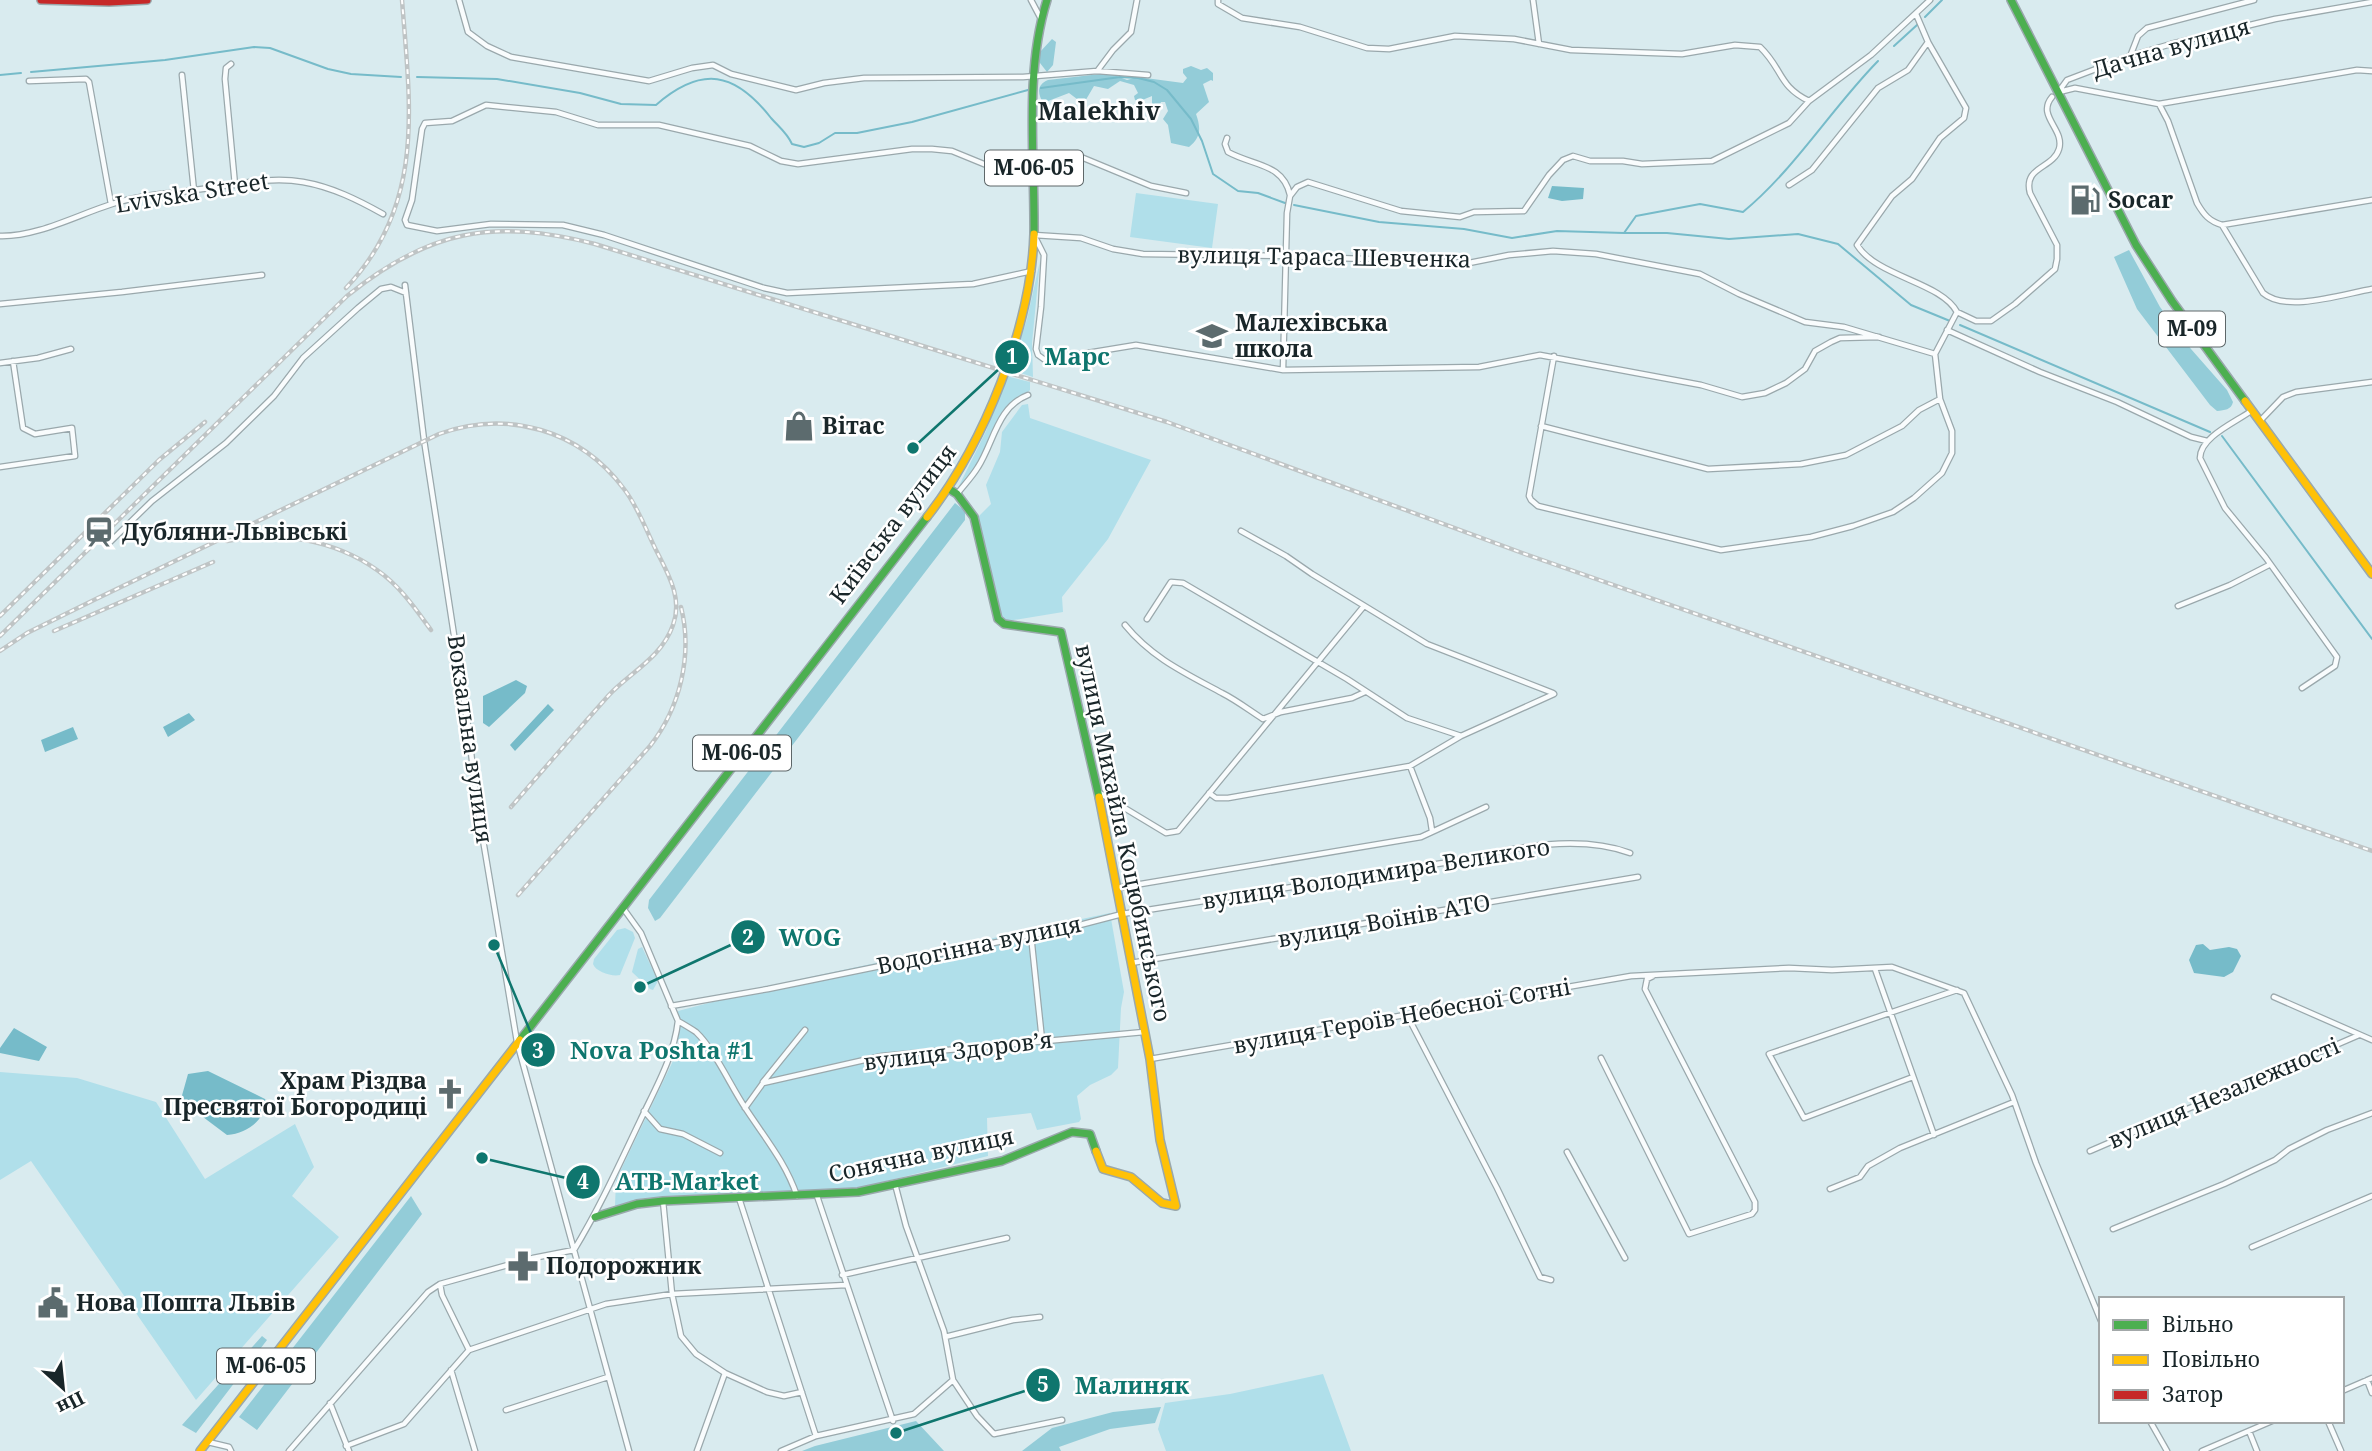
<svg xmlns="http://www.w3.org/2000/svg" width="2372" height="1451" font-family="'Noto Serif',serif">
<style>
.green{fill:#b0dfea}
.forest{fill:#93ccd8}
.water{fill:#76bbc9}
.lines{fill:none;stroke-linecap:round;stroke-linejoin:round}
.stream{stroke:#76bbc9;stroke-width:2}
.street-casing{stroke:#9aa8ac;stroke-width:7}
.fast-casing{stroke:#9aa8ac;stroke-width:10}
.slow-casing{stroke:#9aa8ac;stroke-width:10}
.jam-casing{stroke:#9aa8ac;stroke-width:10}
.street{stroke:#f9fcfd;stroke-width:4.5}
.fast{stroke:#4caf50;stroke-width:7}
.slow{stroke:#ffc107;stroke-width:7}
.jam{stroke:#c62828;stroke-width:7}
.rail-casing{stroke:#bfc4c5;stroke-width:4.5}
.rail{stroke:#fff;stroke-width:2;stroke-dasharray:5;stroke-linecap:butt}
.labels{text-anchor:middle;stroke-width:5;stroke-linejoin:round;paint-order:stroke}
.shield{fill:#fff;stroke:#5e6769;stroke-width:2}
.shield-label{font-size:21px;font-weight:bold;fill:#192629}
.street-label{font-size:23px;fill:#192629;stroke:#fff}
.poi-label{font-size:23px;font-weight:bold;fill:#192629;stroke:#fff;text-anchor:start}
.quarter-label{font-size:26px;font-weight:bold;fill:#192629;stroke:#fff}
.leader{fill:none;stroke:#0f766e;stroke-width:2.5}
.callout-dot{fill:#0f766e;stroke:#fff;stroke-width:2.5}
.mark-label{font-size:21px;text-anchor:middle;font-weight:bold;fill:#fff}
.callout-label{font-size:24px;text-anchor:middle;font-weight:bold;fill:#0f766e;stroke:#fff;stroke-width:5;stroke-linejoin:round;paint-order:stroke}
</style>
<rect width="100%" height="100%" fill="#d9ebef"/>
<!-- green -->
<path class="green" d="M1136,193L1218,204L1212,248L1130,237Z
M1040,261L1032,343L1033,377L1011,370L1027,319Z
M1006,376L1030,382V390C1027,394 1015,398 1008,405L974,469L958,488L986,431Z
M1028,404L1030,418L1151,460L1108,539L1062,597L1063,612L1008,621L1001,619L977,518L991,504L986,485L1000,452L1002,432L1022,405Z
M1110,913L1124,992L1121,1008L1118,1068L1111,1075L1090,1085L1077,1096L1081,1119L1079,1122L1037,1130L1031,1113L987,1118L988,1156L854,1189L692,1195L644,1198L615,1206L616,1180L672,1063L678,1045V1011L796,980Z
M625,928L633,932L635,938L620,975C612,977 596,972 593,964L594,959L617,930Z
M642,947L658,981L653,990L650,989L632,972L638,949Z
M0,1072L77,1078L156,1102L205,1179L295,1124L314,1167L292,1196L339,1237L196,1400L31,1161L0,1180Z
M1323,1374L1351,1451H1166L1158,1429L1165,1403L1230,1394Z"/>
<!-- forest -->
<path class="forest" d="M1052,39L1056,42L1053,65L1047,72L1040,63L1039,53Z
M1191,66L1201,70L1207,68L1213,73V81L1211,80L1203,84L1209,102L1196,114C1201,128 1201,138 1189,147L1171,143L1168,125L1163,119L1168,111L1165,102H1161L1159,107L1155,109L1152,106V96L1140,101L1135,100L1134,96L1138,93L1134,85L1120,81L1108,89L1094,86L1084,103H1079L1077,99L1069,93L1043,103C1038,94 1036,85 1048,80L1109,73L1127,80L1138,77L1183,83L1187,78L1183,73V69Z
M2129,250L2160,307L2191,349L2227,390L2233,402C2231,410 2225,410 2217,411L2210,405L2137,309L2114,257Z
M955,503L965,511V520L660,918L655,921L648,908L649,900Z
M411,1196L422,1214L257,1430L239,1417Z
M262,1336L267,1340L196,1433L182,1425Z
M1161,1407L1155,1423L1110,1429L1059,1447L1061,1451H1022L1052,1428L1113,1412Z
M916,1421L944,1451H802L815,1446Z"/>
<!-- water -->
<path class="water" d="M1552,186L1584,188L1583,199L1562,201L1548,198Z
M516,680L527,686L525,693L489,727L483,723V696Z
M548,704L554,710L515,751L510,745Z
M189,713L195,720L168,737L163,727Z
M73,727L78,739L45,752L41,740Z
M2203,944L2210,950L2229,947L2237,949L2241,956L2233,972L2224,977L2194,973L2189,960L2196,945Z
M14,1028L47,1047L39,1061L0,1053V1048Z
M208,1071L265,1099L267,1103C262,1122 247,1133 227,1135L183,1102L181,1099L188,1074Z"/>
<g class="lines">
<!-- stream -->
<path class="stream" d="M1925,17L1942,0
M1894,46L1917,25
M31,72L165,60L254,47L270,48L328,69L351,74L401,77
M0,75L21,73
M417,77L497,79L580,93L621,104L656,105C702,65 735,72 771,118C779,127 787,133 792,144L804,147L819,143L835,133H857L912,122L1028,90
M1041,88L1120,77L1138,78L1154,82L1167,90L1191,119L1202,141L1213,174L1238,191L1258,193L1285,203
M1294,205L1379,222L1464,229L1512,238L1557,231L1624,233L1636,216L1700,204L1743,212C1795,169 1831,109 1878,61
M1625,233H1667L1729,239L1798,234L1838,244L1911,305L1950,321
M1960,325L2210,432
M2222,436L2372,639"/>
<!-- street casing -->
<g class="street-casing">
<path id="street" d="M459,0L468,32L487,46L511,57L649,81L692,68L713,65L731,74L796,90L824,83L864,78L1023,77L1097,71L1148,75
M1031,0L1040,17
M1218,0V4L1242,18L1300,27L1367,48L1389,49L1455,36L1514,39L1571,50L1682,54L1735,45L1760,47C1783,69 1778,86 1809,101
M1533,0L1539,44
M1916,14L1928,42L1966,108L1964,118L1940,138L1912,179L1892,196L1857,245C1877,277 1941,282 1957,312
M2131,54L2138,36L2147,28L2254,0
M231,64L226,68L225,79L235,185
M1098,70L1113,50L1131,32L1137,0
M182,75L194,191
M29,81L86,79L89,82L111,204
M2059,91L2067,80L2130,56L2171,44L2275,19L2372,2
M2059,92L2075,88L2159,104L2357,70L2372,71
M2159,104L2168,121L2197,203C2204,215 2209,221 2222,225L2372,200
M1227,138L1225,144L1228,152C1253,166 1283,163 1290,195
M1035,154L1081,157L1151,186L1186,193
M1789,185L1812,170L1878,88L1908,70L1928,42
M2222,225L2263,293C2286,313 2343,294 2372,289
M1034,235L1081,238L1113,249L1143,254L1286,256L1469,263L1509,255L1553,251L1596,254L1700,274L1739,294L1805,322L1844,327L1935,354
M0,236C37,237 77,215 112,204C142,194 171,194 202,189C235,185 270,176 303,182C332,187 358,200 383,214
M1036,239L1044,255L1041,307L1036,349L1038,355L1045,360L1136,345L1283,370L1479,367L1540,355L1701,385L1742,397L1765,393L1786,383L1805,369L1815,351L1831,342L1840,338L1879,337
M1032,271L973,284L787,293L764,288L604,235L563,225L491,224L437,231L407,225L405,220L412,200L422,129L425,123L452,121L486,105L556,112L598,125H659L750,146L781,161L798,164L912,149H932L952,151L996,169L1034,173
M405,285L424,440L468,726L477,804L517,1042L629,1451
M0,304L122,292L262,275
M1957,312L1976,321H1991L2015,304L2055,269L2057,259V245L2030,193C2023,166 2053,169 2059,149C2065,129 2036,116 2052,97
M1947,330L2040,372L2117,402L2191,437L2207,441
M1935,354L1957,312
M1554,356L1529,496L1531,500L1538,506L1721,550L1811,537L1853,526L1893,512L1914,498L1942,473L1952,453V431L1940,399L1935,354
M0,363L38,358L71,349
M1283,370L1287,213L1290,196L1297,187L1308,182L1401,211L1460,217L1474,212L1524,211L1549,175L1563,160L1573,156L1590,161H1623L1642,164L1712,161L1789,123L1809,101L1871,55L1930,0
M2251,411C2236,422 2200,437 2200,458L2225,508L2266,558L2337,657L2335,666L2302,688
M2260,421L2283,397L2296,392L2372,382
M1541,426L1708,469L1801,464L1846,455L1902,426L1919,410L1940,399
M0,467L75,456L72,428L35,434L23,428L13,361
M957,494C964,485 972,477 978,467C994,442 997,407 1028,395
M1241,531L1286,556L1312,574L1427,644L1553,693
M107,545L152,501L226,443L274,396L303,358L358,308L381,289L391,287L406,293
M2178,606L2230,585L2269,565
M1147,619L1171,582L1183,583L1347,679L1407,718L1461,736
M1125,625C1152,658 1185,673 1222,693C1236,700 1249,710 1263,719L1281,712L1352,698L1365,692
M1410,766L1430,818L1432,831
M1098,792L1166,833L1178,831L1364,606
M1209,793L1216,798H1228L1410,766L1461,736L1554,694
M1117,888L1421,837L1486,807
M1031,935L1042,1040
M1131,963L1638,877
M1875,969L1934,1135
M2274,997L2372,1040
M671,1006L768,989L1076,926L1122,914L1443,863C1502,851 1572,832 1630,853
M1407,1015L1497,1188L1540,1277L1551,1280
M678,1021C683,1024 690,1028 696,1032C715,1050 731,1087 746,1109C765,1138 786,1163 797,1196
M1601,1058L1689,1234L1752,1214L1755,1210V1202L1645,989L1647,979L1653,976
M1150,1059L1631,976L1789,968L1832,970L1892,967L1964,993L2012,1095L2036,1163L2101,1321
M1913,1077L1804,1118L1769,1054L1957,990
M763,1082L805,1030
M745,1108L763,1083L882,1056L1144,1032
M644,1111L660,1129L683,1134L720,1153
M2090,1151L2359,1035
M1567,1152L1625,1258
M895,1184L906,1226L944,1331L953,1380L977,1416L994,1434L1062,1420
M1830,1189L1860,1177L1868,1166L1900,1148L2014,1102
M817,1196L893,1421
M739,1198L816,1436
M663,1201L672,1294L681,1336L696,1354L725,1373L767,1392L784,1396L802,1392
M2113,1229L2224,1184L2275,1160L2289,1149L2327,1130L2372,1113
M2252,1247L2372,1196
M842,1275L1007,1238
M440,1284L442,1295L469,1350
M945,1337L1013,1320L1040,1317
M451,1370L475,1451
M2367,1380L2372,1393
M2342,1391L2372,1378
M330,1403L349,1451
M506,1410L608,1377
M2150,1421L2167,1451
M2328,1421L2341,1451
M2249,1431L2257,1451
M208,1442L229,1447L231,1451
M346,1446L404,1424L469,1350L606,1304L672,1294L846,1285
M289,1451L428,1292L440,1284L533,1258L574,1250C599,1209 619,1165 640,1121C655,1089 674,1057 678,1021L641,933L623,908
M697,1451L725,1373
M781,1451L816,1436L914,1414L953,1380
M2202,1451L2272,1421"/>
</g>
<!-- fast casing -->
<g class="fast-casing">
<path id="fast" d="M2011,0L2136,245L2172,301L2245,401
M1034,234C1035,159 1024,73 1047,0
M949,489L957,494L974,517L998,619L1004,624L1061,632L1099,797
M520,1040L927,517
M595,1217L637,1204L663,1201L858,1192L1002,1161L1072,1132L1090,1134L1096,1151"/>
</g>
<!-- slow casing -->
<g class="slow-casing">
<path id="slow" d="M2245,401L2372,574
M927,517C984,444 1031,327 1034,234
M1096,1151L1103,1169L1131,1177L1162,1203L1176,1206L1160,1140L1150,1059L1099,797
M200,1451L520,1040"/>
</g>
<!-- jam casing -->
<g class="jam-casing">
<path id="jam" d="M41,0L109,2L147,0"/>
</g>
<!-- street -->
<use href="#street" class="street"/>
<!-- fast -->
<use href="#fast" class="fast"/>
<!-- slow -->
<use href="#slow" class="slow"/>
<!-- jam -->
<use href="#jam" class="jam"/>
<!-- rail casing -->
<g class="rail-casing">
<path id="rail" d="M346,288C426,204 410,105 402,0
M227,541C277,530 335,540 377,570C400,586 415,608 431,630
M0,616L159,460L205,422
M54,631L213,562
M0,636L347,296C429,230 493,218 595,244L1167,422L1525,554L2372,851
M0,651L27,633L98,598L439,434C508,409 580,430 624,489C638,507 646,530 656,550C668,574 683,598 673,625C662,657 631,672 609,695C576,732 543,770 511,807
M518,895L650,746C680,708 693,655 681,607"/>
</g>
<!-- rail -->
<use href="#rail" class="rail"/>
</g>
<!-- icons -->
<defs>
<g id="fuel-bare" transform="scale(2.415)"><path d="M-5.5-6h7V0h2V4h1.3V-2.5L3-4.5l.8-.8L6-3V5H2.5V1h-1V6h-7ZM-4.2-4.7v3.2H.2V-4.7Z" fill="#5c6b6e" stroke="#fff" stroke-width="2.5" paint-order="stroke"/></g>
<g id="school-bare" transform="scale(2.415)"><path d="M0-5L7-2L0 1L-7-2ZM-4 1L0 2.5L4 1V4Q0 6-4 4Z" fill="#5c6b6e" stroke="#fff" stroke-width="2.5" paint-order="stroke"/></g>
<g id="shop-bare" transform="scale(2.415)"><path d="M-5-2.5h2.3a2.7 3.5 0 0 1 5.4 0H5L5.5 6h-11ZM-1.5-2.5h3a1.5 2.3 0 0 0-3 0Z" fill="#5c6b6e" stroke="#fff" stroke-width="2.5" paint-order="stroke"/></g>
<g id="station-bare" transform="scale(2.415)"><path d="M-3-6H3Q5-6 5-4V2Q5 4 3 4L4.5 6H3L1.5 4h-3L-3 6H-4.5L-3 4Q-5 4-5 2V-4Q-5-6-3-6ZM-3.5-4v3h7v-3ZM-3.5 1v1.5H-2V1ZM2 1v1.5H3.5V1Z" fill="#5c6b6e" stroke="#fff" stroke-width="2.5" paint-order="stroke"/></g>
<g id="church-bare" transform="scale(2.415)"><path d="M-1.2-6h2.4v3.5h3.3v2.4h-3.3V6h-2.4V-.1h-3.3v-2.4h3.3Z" fill="#5c6b6e" stroke="#fff" stroke-width="2.5" paint-order="stroke"/></g>
<g id="pharmacy-bare" transform="scale(2.415)"><path d="M-2-6h4v4h4v4h-4v4h-4v-4h-4v-4h4Z" fill="#5c6b6e" stroke="#fff" stroke-width="2.5" paint-order="stroke"/></g>
<g id="civic-bare" transform="scale(2.415)"><path d="M-.6-6.5H3V-4.5H.6V-3L4-1V1h2V6H-6V1h2V-1L-.6-3ZM-1.2 2.5V6h2.4V2.5Z" fill="#5c6b6e" stroke="#fff" stroke-width="2.5" paint-order="stroke"/></g>
</defs>
<g fill-rule="evenodd">
<use href="#fuel-bare" x="2085" y="200"/>
<use href="#school-bare" x="1212" y="336"/>
<use href="#shop-bare" x="799" y="426"/>
<use href="#station-bare" x="99" y="532"/>
<use href="#church-bare" x="450" y="1094"/>
<use href="#pharmacy-bare" x="523" y="1266"/>
<use href="#civic-bare" x="53" y="1303"/>
</g>
<g class="labels">
<!-- shield labels -->
<g class="shield">
<rect x="985" y="150.5" width="98" height="35" rx="5"/>
<rect x="2159" y="311.5" width="66" height="35" rx="5"/>
<rect x="693" y="735.5" width="98" height="35" rx="5"/>
<rect x="217" y="1348.5" width="98" height="35" rx="5"/>
</g>
<g class="shield-label">
<text x="1034" y="175">М-06-05</text>
<text x="2192" y="336">М-09</text>
<text x="742" y="760">М-06-05</text>
<text x="266" y="1373">М-06-05</text>
</g>
<!-- street labels -->
<g class="street-label">
<text transform="translate(2171 48) rotate(-16)" y="8">Дачна вулиця</text>
<text transform="translate(192 193) rotate(-9)" y="8">Lvivska Street</text>
<text transform="translate(1324 257) rotate(1)" y="8">вулиця Тараса Шевченка</text>
<text transform="translate(893 524) rotate(-53)" y="8">Київська вулиця</text>
<text transform="translate(470 739) rotate(82)" y="8">Вокзальна вулиця</text>
<text transform="translate(1123 833) rotate(78)" y="8">вулиця Михайла Коцюбинського</text>
<text transform="translate(1376 874) rotate(-9)" y="8">вулиця Володимира Великого</text>
<text transform="translate(1384 921) rotate(-10)" y="8">вулиця Воїнів АТО</text>
<text transform="translate(979 945) rotate(-12)" y="8">Водогінна вулиця</text>
<text transform="translate(1402 1016) rotate(-10)" y="8">вулиця Героїв Небесної Сотні</text>
<text transform="translate(958 1051) rotate(-7)" y="8">вулиця Здоровʼя</text>
<text transform="translate(2224 1093) rotate(-23)" y="8">вулиця Незалежності</text>
<text transform="translate(921 1155) rotate(-12)" y="8">Сонячна вулиця</text>
</g>
<!-- poi labels -->
<g class="poi-label">
<text x="2108" y="208">Socar</text>
<text x="1235" y="331">Малехівська<tspan x="1235" dy="26">школа</tspan></text>
<text x="822" y="434">Вітас</text>
<text x="122" y="540">Дубляни-Львівські</text>
<text x="427" y="1089" text-anchor="end">Храм Різдва<tspan x="427" dy="26">Пресвятої Богородиці</tspan></text>
<text x="546" y="1274">Подорожник</text>
<text x="76" y="1311">Нова Пошта Львів</text>
</g>
<!-- quarter labels -->
<g class="quarter-label">
<text x="1099" y="120">Malekhiv</text>
</g>
</g>
<!-- callouts -->
<path class="leader" d="M913 448L1012 357M640 987L748 937M494 945L538 1050M482 1158L583 1182M896 1433L1043 1385"/>
<g class="callout-dot">
<circle cx="913" cy="448" r="7"/>
<circle cx="640" cy="987" r="7"/>
<circle cx="494" cy="945" r="7"/>
<circle cx="482" cy="1158" r="7"/>
<circle cx="896" cy="1433" r="7"/>
<circle cx="1012" cy="357" r="18"/>
<circle cx="748" cy="937" r="18"/>
<circle cx="538" cy="1050" r="18"/>
<circle cx="583" cy="1182" r="18"/>
<circle cx="1043" cy="1385" r="18"/>
</g>
<g class="mark-label">
<text x="1012" y="364">1</text>
<text x="748" y="945">2</text>
<text x="538" y="1058">3</text>
<text x="583" y="1189">4</text>
<text x="1043" y="1392">5</text>
</g>
<g class="callout-label">
<text x="1077" y="365">Марс</text>
<text x="810" y="946">WOG</text>
<text x="662" y="1059">Nova Poshta #1</text>
<text x="687" y="1190">ATB-Market</text>
<text x="1132" y="1394">Малиняк</text>
</g>
<!-- legend -->
<rect x="2099" y="1297" width="245" height="126" fill="#ffffff" stroke="#a3a8a9" stroke-width="2"/>
<rect x="2113" y="1320" width="35" height="10" fill="#4caf50" stroke="#a3a8a9" stroke-width="2"/>
<text x="2162" y="1332" font-size="21" fill="#192629">Вільно</text>
<rect x="2113" y="1355" width="35" height="10" fill="#ffc107" stroke="#a3a8a9" stroke-width="2"/>
<text x="2162" y="1367" font-size="21" fill="#192629">Повільно</text>
<rect x="2113" y="1390" width="35" height="10" fill="#c62828" stroke="#a3a8a9" stroke-width="2"/>
<text x="2162" y="1402" font-size="21" fill="#192629">Затор</text>
<!-- north arrow -->
<g transform="translate(63 1388) rotate(153)" stroke="#ffffff" stroke-width="5" paint-order="stroke">
<path d="M0-5L12 26L0 18L-12 26Z" fill="#192629"/>
<text y="-10" font-size="19" font-weight="bold" text-anchor="middle" fill="#192629">Пн</text>
</g>
</svg>
